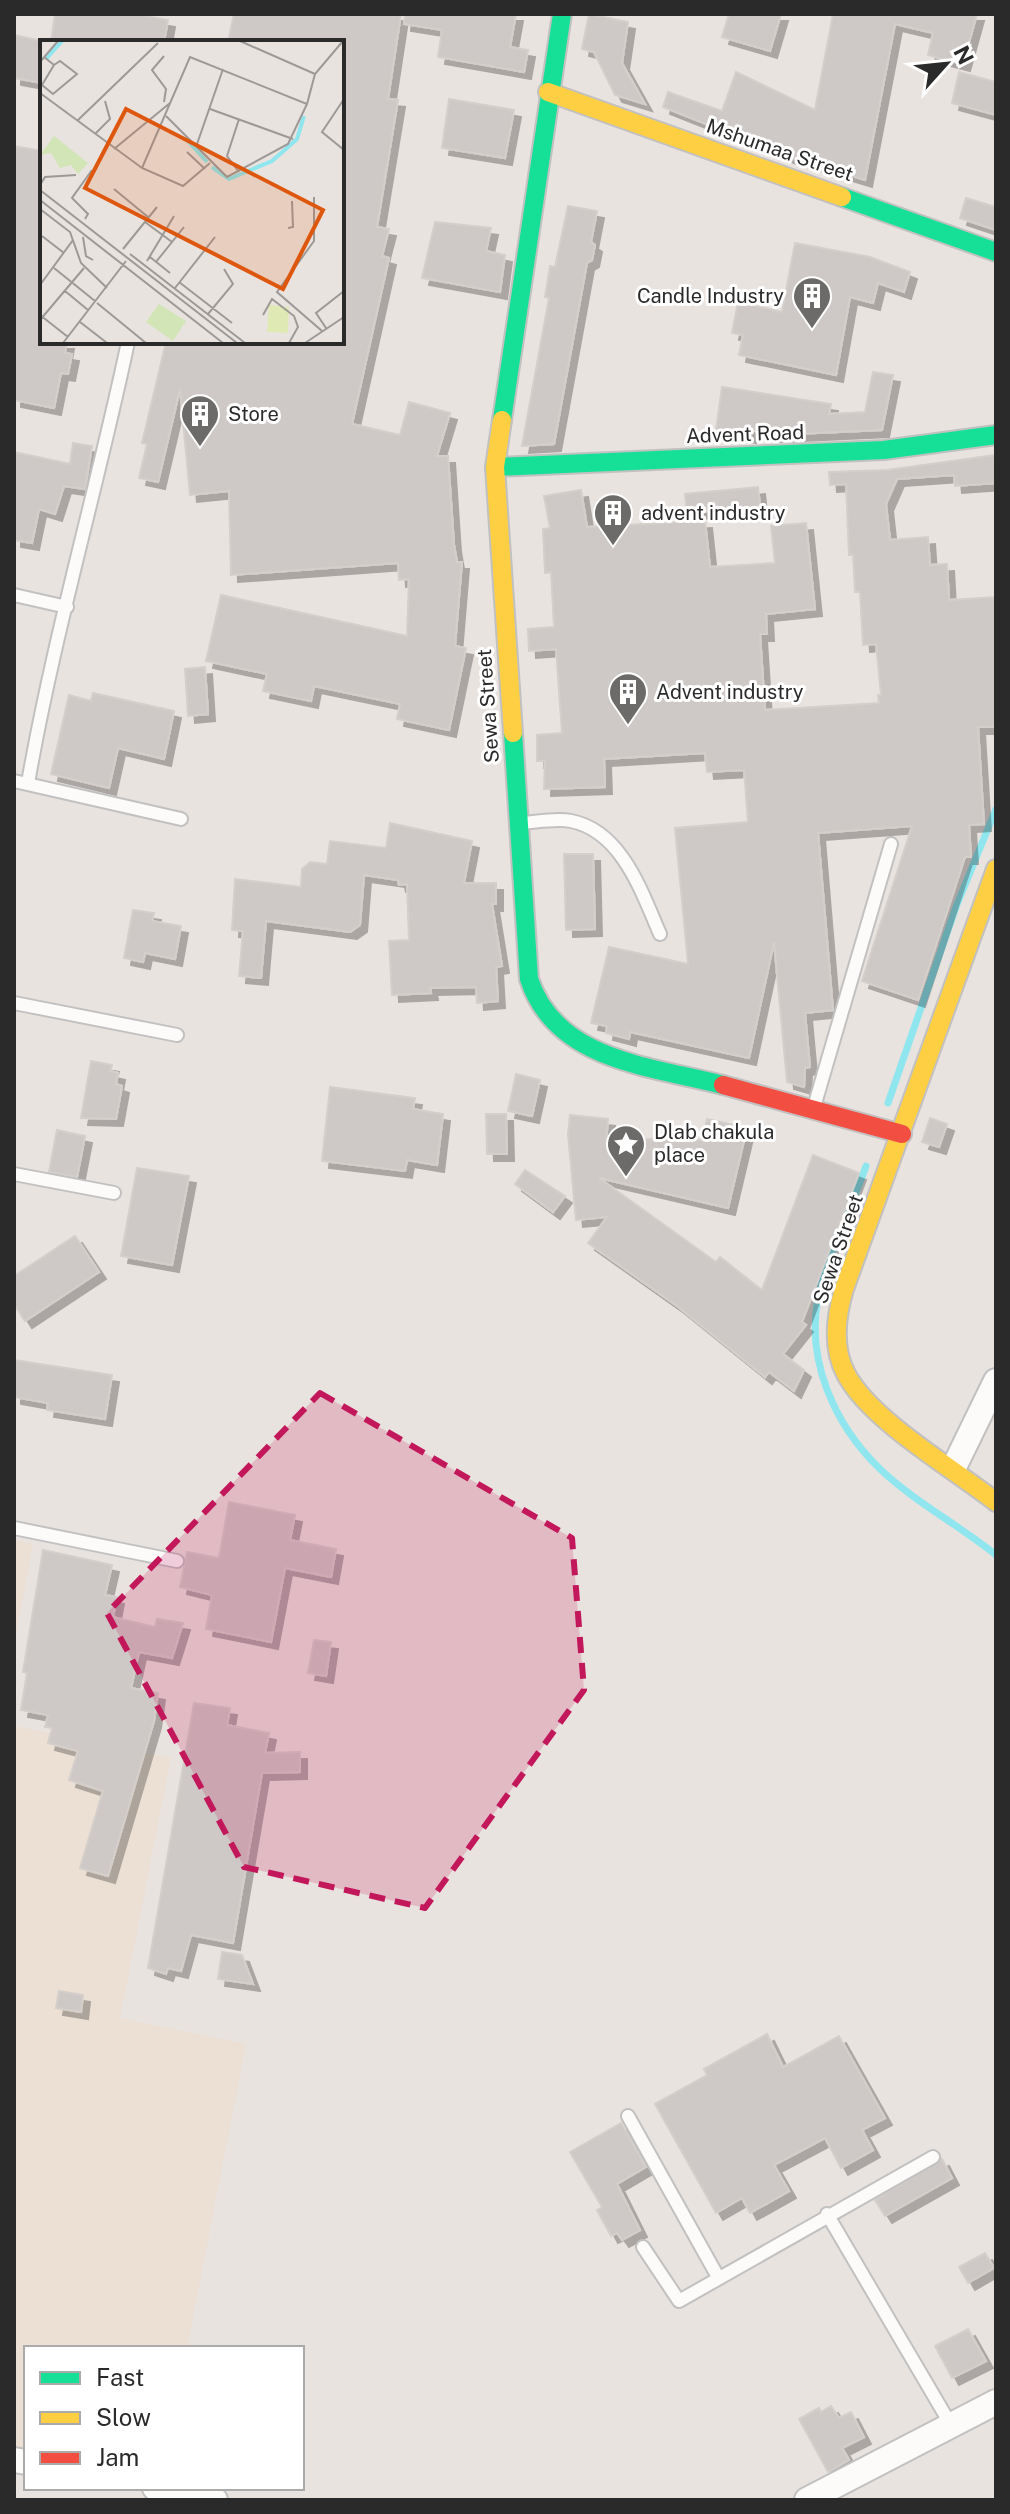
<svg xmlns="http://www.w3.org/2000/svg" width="1010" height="2514" font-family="'Public Sans',sans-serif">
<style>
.education{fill:#ecdfd3}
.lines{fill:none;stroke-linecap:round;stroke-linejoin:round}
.stream{stroke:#8fe6ee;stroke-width:7}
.building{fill:#cec9c6;stroke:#d4cfcb;stroke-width:2;filter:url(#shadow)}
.lane-casing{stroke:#c2c1c1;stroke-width:16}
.street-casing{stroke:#c2c1c1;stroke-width:28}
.fast-casing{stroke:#c2c1c1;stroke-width:22}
.slow-casing{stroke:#c2c1c1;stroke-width:22}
.jam-casing{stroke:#c2c1c1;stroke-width:22}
.lane{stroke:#fcfbfa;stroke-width:12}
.street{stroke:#fcfbfa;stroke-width:24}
.fast{stroke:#16e098;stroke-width:18}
.slow{stroke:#ffcf43;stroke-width:18}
.jam{stroke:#f24e42;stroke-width:18}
.marked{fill:#c2185b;fill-opacity:0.2;stroke:#c2185b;stroke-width:6;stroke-dasharray:16 10;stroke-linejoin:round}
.labels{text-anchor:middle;stroke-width:6;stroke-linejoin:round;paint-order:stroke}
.street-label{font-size:20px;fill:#2a2a2a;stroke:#fff}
.poi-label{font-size:20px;fill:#2a2a2a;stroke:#fff;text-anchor:start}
.inset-river{fill:none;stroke:#8fe6ee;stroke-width:4}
.inset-road{fill:none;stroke:#9d9997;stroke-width:2}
.view{fill:#de570e;fill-opacity:0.15;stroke:#de570e;stroke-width:4}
.inset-edge{fill:none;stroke:#2a2a2a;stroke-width:4}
</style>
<defs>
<filter id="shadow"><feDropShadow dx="7" dy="7" stdDeviation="0" flood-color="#0004"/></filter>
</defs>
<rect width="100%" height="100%" fill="#e9e3df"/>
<!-- education -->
<path class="education" d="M14,1540L33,1544L14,1644Z
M14,1726L171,1758L120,2018L246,2044L187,2348H26V2457L14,2454Z"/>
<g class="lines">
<!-- stream -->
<path class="stream" d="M888,1103L956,907L996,809
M866,1166C852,1206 826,1258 818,1298C806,1360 834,1424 879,1468C913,1501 959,1525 996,1555"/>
</g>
<!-- building -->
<path class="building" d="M55,14H135L168,20L164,42H51Z
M234,14H401L388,99L398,100L377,227L389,229L382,256L389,258L352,424L400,435L409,402L450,413L437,456H448L454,545L457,562H462L455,646L466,648L449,730L397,719L400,704L314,686L311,701L263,691L267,674L206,661L221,595L407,636L409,579L399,580L398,563L231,575L229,491L190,495L180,389L158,482L139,478L147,444L142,443L166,342H342V42H228Z
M405,14H516L510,47L528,50L524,72L438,57L442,30L404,24Z
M589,14L628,22L622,63L645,104L615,95L594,52L582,49Z
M729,14H781L770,51L722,37Z
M833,14H977L963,64L928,55L933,33L895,24L865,180L787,156L663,107L668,92L722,111L736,72L815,110Z
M14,35L42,41V83L14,78Z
M959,72L996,82V115L952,103Z
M449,99L514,110L505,158L442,148Z
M14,146L42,151V342H67L65,353L72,354L68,374L61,373L54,408L14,400Z
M966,198L996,207V230L960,218Z
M568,206L597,211L591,242L595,245L592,260L587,263L554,444L522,446L549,298L545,297L550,266L555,267Z
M435,222L491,228L486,251L505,255L500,292L422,278Z
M795,243L870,257L910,272L904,292L878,283L873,303L850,297L836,375L739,355L743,335L732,333L738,302L782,312Z
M873,372L893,375L882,430L774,435L750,430L749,436L716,430L722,387L831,404L829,414L865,412Z
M73,443L92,446L85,489L64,486L55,514L39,509L32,543L14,540V452L70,464Z
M996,455V483L955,486L954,475L897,479L886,504L890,540L928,537L930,565L947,564L949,600L996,597V727H978L984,824L969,825L971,857H965L918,1000L862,981L912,826L818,833L833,1010L805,1013L810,1067L805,1068L804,1087L787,1082L774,942L749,1058L630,1032L629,1039L606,1033L607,1026L591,1023L609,947L688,964L675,828L748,822L744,770L707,772L705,753L604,759L605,787L544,789L545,761H537V735L562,733L556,649L529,651L528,629L554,627L551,572L545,573L543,529L550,528L544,496L581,490L587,527L705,521L710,567L775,563L771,526L806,523L815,609L766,614L767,634H760L765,710L879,703L878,695H881L876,644L863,645L860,592H855L853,555H849L846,484L830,485L829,472L887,470Z
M758,487L760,506L687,513L685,494Z
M205,667L208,714L188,716L185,669Z
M93,693L174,711L164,759L118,748L109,788L51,774L69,695L91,701Z
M390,823L472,841L464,883H496V904H492L502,966L496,967L498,1001L477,1003L476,987L430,988L431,993L392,995L389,941L409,940L407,884L399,885L398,880L364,875L360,925L350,932L266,921L261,978L239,976L243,931L232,930L235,879L301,887L302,869L310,862L327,864L330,841L386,848Z
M564,854H593L595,929L566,930Z
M133,910L154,913L152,921L181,926L175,959L145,953L143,962L124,958Z
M91,1061L112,1065L110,1071L118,1073L116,1084L122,1086L116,1119L81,1118Z
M516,1074L540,1080L532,1116L508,1111Z
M330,1087L415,1098L413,1109L443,1114L437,1165L407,1160L405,1171L322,1161Z
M486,1114H506L507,1154H487Z
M570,1115L608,1119L606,1144L668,1137L669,1133L702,1140L707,1119L747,1128L728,1208L599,1178L716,1262L720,1257L762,1290L813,1155L859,1173L802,1322L806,1325L783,1354L804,1370L794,1391L769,1372L765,1377L677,1306L588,1243L607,1217L576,1220L568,1134Z
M930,1118L947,1124L939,1147L922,1142Z
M57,1130L85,1136L77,1177L49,1172Z
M137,1168L189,1176L172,1265L121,1256Z
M525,1170L565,1196L553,1212L515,1184Z
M75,1236L99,1272L25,1321L14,1304V1276Z
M14,1360L112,1375L105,1419L47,1410L48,1403L14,1397Z
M229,1502L295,1515L290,1540L336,1549L331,1577L285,1568L271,1642L206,1629L212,1595L180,1587L187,1552L219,1558Z
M43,1550L112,1565L105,1595L117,1597L113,1617L155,1627L157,1619L183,1623L172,1658L139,1652L131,1688L158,1693L154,1721L108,1876L80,1868L103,1791L69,1780L78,1751L48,1743L52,1728L45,1727L48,1715L21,1710L27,1673L23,1672Z
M314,1640L331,1642L326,1676L308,1673Z
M194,1703L230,1708L227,1725L269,1733L265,1753L300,1752V1772L262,1773L233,1943L191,1935L181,1971L168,1968L166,1974L148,1968Z
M222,1952L242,1955L253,1984L218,1979Z
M59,1991L83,1995L81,2012L56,2008Z
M767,2034L783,2067L839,2036L885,2118L862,2130L873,2150L841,2168L825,2138L774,2165L789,2191L750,2213L742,2198L716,2213L655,2104L707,2075L704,2069Z
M621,2123L646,2167L617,2184L640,2230L622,2240L617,2233L611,2236L597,2210L602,2207L570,2152Z
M942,2159L952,2178L885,2216L875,2200Z
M985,2253L994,2268L968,2283L959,2267Z
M968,2329L986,2361L952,2378L935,2346Z
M831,2406L839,2418L851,2412L864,2437L842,2448L849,2460L828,2472L799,2419L819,2408L821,2412Z"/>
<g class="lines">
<!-- lane casing -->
<g class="lane-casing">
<path id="lane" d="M14,595L67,607
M14,781L181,819
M28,783C54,634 97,489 128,342
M521,823C537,822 556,818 571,821C622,831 642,893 660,934
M14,1003L177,1035
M814,1107L891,844
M14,1174L114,1193
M14,1528L177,1561
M628,2116L718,2277
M827,2214L951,2425
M643,2247L679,2301L933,2157"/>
</g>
<!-- street casing -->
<g class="street-casing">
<path id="street" d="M954,1467L996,1381
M14,2460L26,2462
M155,2488L215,2500
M807,2500L996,2402"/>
</g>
<!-- fast casing -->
<g class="fast-casing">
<path id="fast" d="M842,197L996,252
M502,420L562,14
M495,467L884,450L996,435
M513,733L529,979C556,1061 650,1066 723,1085"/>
</g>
<!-- slow casing -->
<g class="slow-casing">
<path id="slow" d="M548,92L842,197
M502,420L495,467L513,733
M996,869L844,1289C836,1316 832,1348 846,1374C870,1420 954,1469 996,1502"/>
</g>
<!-- jam casing -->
<g class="jam-casing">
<path id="jam" d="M723,1085L902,1134"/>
</g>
<!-- lane -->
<use href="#lane" class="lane"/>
<!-- street -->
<use href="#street" class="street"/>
<!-- fast -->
<use href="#fast" class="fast"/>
<!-- slow -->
<use href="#slow" class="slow"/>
<!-- jam -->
<use href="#jam" class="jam"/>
</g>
<!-- marked area -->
<path class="marked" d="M320,1393L572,1538L584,1690L425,1908L244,1867L107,1613Z"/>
<!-- icons -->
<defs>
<g id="building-pin" transform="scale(2)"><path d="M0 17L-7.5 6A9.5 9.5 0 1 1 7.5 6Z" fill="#6d6b69" stroke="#fff"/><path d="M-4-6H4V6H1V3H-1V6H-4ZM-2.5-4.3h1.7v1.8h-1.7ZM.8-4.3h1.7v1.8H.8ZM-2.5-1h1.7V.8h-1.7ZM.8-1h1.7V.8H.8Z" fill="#fff"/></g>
<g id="sight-pin" transform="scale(2)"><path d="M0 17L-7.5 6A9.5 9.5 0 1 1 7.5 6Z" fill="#6d6b69" stroke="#fff"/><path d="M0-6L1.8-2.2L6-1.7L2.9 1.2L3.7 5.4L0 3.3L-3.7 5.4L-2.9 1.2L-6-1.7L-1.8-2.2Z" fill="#fff"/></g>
</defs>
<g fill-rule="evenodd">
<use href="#building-pin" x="812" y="296"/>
<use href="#building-pin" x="200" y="414"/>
<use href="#building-pin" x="613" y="513"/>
<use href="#building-pin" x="628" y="692"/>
<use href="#sight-pin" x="626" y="1144"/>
</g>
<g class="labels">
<!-- street labels -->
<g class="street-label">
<text transform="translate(780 150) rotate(19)" y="7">Mshumaa Street</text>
<text transform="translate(745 434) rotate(-2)" y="7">Advent Road</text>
<text transform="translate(488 706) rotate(-94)" y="7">Sewa Street</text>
<text transform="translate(838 1249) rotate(-71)" y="7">Sewa Street</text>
</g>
<!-- poi labels -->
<g class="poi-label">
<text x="784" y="303" text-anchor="end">Candle Industry</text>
<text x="228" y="421">Store</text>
<text x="641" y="520">advent industry</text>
<text x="656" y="699">Advent industry</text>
<text x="654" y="1139">Dlab chakula<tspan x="654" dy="23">place</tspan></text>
</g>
</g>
<!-- overview -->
<g transform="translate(40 40)">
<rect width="304" height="304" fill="#e9e3df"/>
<path d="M14,96L48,123L38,134L31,125L20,128L11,113L0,115ZM119,264L146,281L133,301L106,282Z" fill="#d2e5b6"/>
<path d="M229,265L249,267L248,293L227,292Z" fill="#dfe9b4"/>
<path class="inset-river" d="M6,19L22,1M147,100L167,122M172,127L189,139L232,121L257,99L264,76"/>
<path class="inset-road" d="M200,1L275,34M124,16L112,30L126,49L124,62M4,17L14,25L2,45L13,54L37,34L20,21L14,25M0,22L18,1M0,53L102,128L143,146L170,123M304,59L282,92L304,110M267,64L275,34L303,1M170,69L253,99M199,79L187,116L199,132M37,81L118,3M55,94L70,79L65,61M156,107L183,29M74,109L130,63M147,112L165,129M102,128L150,17L267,64L248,104L187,137L126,76M0,145L5,137L36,135M74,149L108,177M0,150L197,303M274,157V201L237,252L282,291M0,160L183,303M0,169L30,192L41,223L67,248M45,179L48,174L32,158L52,130M105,182L132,202M248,188L253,187L252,161M2,196L24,213M43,197L46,216L53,220M83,209L117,167M90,214L205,303M110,217L130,233M107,221L134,176M116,222L144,187M14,228L55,261M139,242L192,283M0,245L33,200M135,248L175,197M25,251L48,270M57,263L106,303M168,274L193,244L184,229M0,275L28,297M223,275L232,259L254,276L258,287L249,303M0,280L44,228M40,282L67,303M286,288L276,273L304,251M23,303L86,221M265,303L304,277"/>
<path class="view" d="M86,69L283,170L243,249L45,148Z"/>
<rect width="304" height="304" class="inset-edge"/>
</g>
<!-- border -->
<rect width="1010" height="2514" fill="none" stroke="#2a2a2a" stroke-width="32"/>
<!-- legend -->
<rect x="24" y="2346" width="280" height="144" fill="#ffffff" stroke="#aaaaaa" stroke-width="2"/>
<rect x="40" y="2372" width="40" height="12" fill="#16e098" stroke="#aaaaaa" stroke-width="2"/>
<text x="96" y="2386" font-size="24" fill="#2a2a2a">Fast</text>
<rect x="40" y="2412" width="40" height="12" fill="#ffcf43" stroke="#aaaaaa" stroke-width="2"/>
<text x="96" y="2426" font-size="24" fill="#2a2a2a">Slow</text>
<rect x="40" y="2452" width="40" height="12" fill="#f24e42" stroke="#aaaaaa" stroke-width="2"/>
<text x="96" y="2466" font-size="24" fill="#2a2a2a">Jam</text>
<!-- north arrow -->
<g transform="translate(946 64) rotate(63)" stroke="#ffffff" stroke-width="6" paint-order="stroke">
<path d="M0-6L14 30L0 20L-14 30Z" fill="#2a2a2a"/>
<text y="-12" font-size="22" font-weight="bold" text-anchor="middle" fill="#2a2a2a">N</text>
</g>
</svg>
